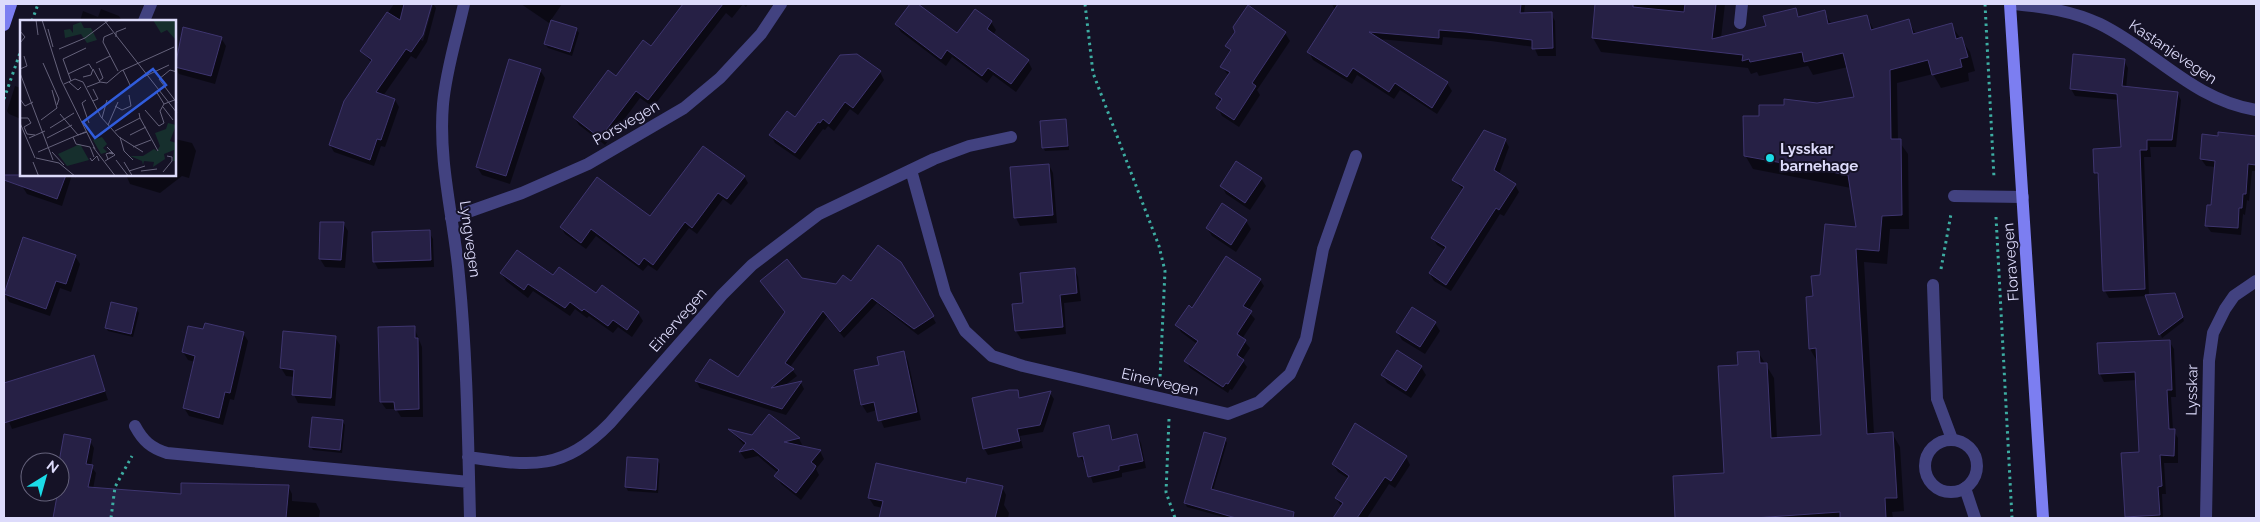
<svg xmlns="http://www.w3.org/2000/svg" width="2260" height="522" font-family="Raleway,sans-serif">
<style>
.shadow{fill:#0007;fill-rule:evenodd}
.building{fill:#262045;stroke:#3e356f}
.lines{fill:none;stroke-linecap:round;stroke-linejoin:round}
.path{stroke:#3dada2;stroke-width:3;stroke-dasharray:2.5 4;stroke-linecap:butt}
.lane{stroke:#424280;stroke-width:12}
.street{stroke:#424280;stroke-width:12}
.secondary{stroke:#7c7ef1;stroke-width:12}
.poi-dot{fill:#1bdbe7;stroke:#151226;stroke-width:2}
.labels{text-anchor:middle;stroke-width:4;stroke-linejoin:round;paint-order:stroke}
.street-label{font-size:15px;fill:#dddbfb;stroke:#151226}
.poi-label{font-size:15px;font-weight:bold;fill:#dddbfb;stroke:#151226;text-anchor:start}
.inset-road{fill:none;stroke:#65627b;stroke-width:1}
.view{fill:#305cdc;fill-opacity:0.15;stroke:#305cdc;stroke-width:2.5}
.inset-edge{fill:none;stroke:#dddbfb;stroke-width:2.5}
</style>
<rect width="100%" height="100%" fill="#151226"/>
<!-- shadow -->
<path class="shadow" d="M394,4H433L436,8L427,42L416,59L411,56L383,96L395,100L399,107L385,147L381,146L374,166L334,152L330,145L372,63L362,51ZM430,5H433L423,41L421,40Z
M521,4H562L549,23Z
M698,4H748L746,7L743,4L732,18L726,13L653,107L640,98L605,145L579,125L574,117L616,78L686,20Z
M913,4L957,35L975,10L991,22L996,30L993,35L1028,61L1032,69L1016,92L993,75L987,83L952,57L946,66L901,32L896,24Z
M1332,4H1525L1524,14H1551L1555,21L1556,56H1538L1534,47L1491,41L1443,37L1442,45L1379,39L1447,83L1452,91L1437,114L1400,90L1394,99L1357,75L1352,84L1313,60L1309,52L1335,10Z
M1597,4H1725L1721,38L1767,27L1795,10L1800,18L1824,12L1832,25L1867,17L1874,30L1908,21L1916,34L1951,25L1970,52L1975,71L1968,73L1969,81L1941,88L1933,74L1897,83L1898,140L1908,154L1909,229H1890L1887,264L1864,262L1874,434L1892,433L1900,447L1904,511L1892,512L1893,518H1676L1674,477L1725,474L1739,366L1758,352L1774,378L1777,439L1823,436L1818,363L1810,349L1814,298L1821,276L1858,228L1851,188L1753,169L1745,155L1760,117L1817,104L1855,98L1848,67L1813,75L1808,66L1759,76L1757,72L1751,74L1748,68L1601,52L1593,38Z
M101,9L119,16L122,21H80L83,11L98,17Z
M184,28L221,38L226,46L215,84L179,74L175,67Z
M576,29L579,33L572,56L548,48L545,44Z
M1285,33L1290,41L1257,90L1260,95L1239,127L1222,116L1218,108L1221,103L1216,94L1229,76L1222,67L1231,53L1227,46Z
M2124,61L2128,68L2126,88L2177,93L2181,100L2176,147H2150L2151,157H2144L2149,296L2175,294L2184,321L2162,338L2147,296L2109,298L2105,291L2099,179L2096,173L2122,148L2119,100L2075,96L2071,89Z
M540,70L545,78L510,184L482,175L477,167Z
M880,72L884,80L858,115L850,109L834,131L828,126L825,130L823,129L800,160L775,143L771,135L795,119Z
M15,86L21,88V119L9,114L7,111Z
M1066,120L1069,150L1045,151L1043,147Z
M2219,133L2256,137V171H2252L2249,201L2247,200L2245,215L2243,214L2241,235L2211,232L2206,225L2212,206L2216,167L2206,166L2201,159Z
M175,135V139L192,143L196,151L189,178L182,176L160,193L130,184L126,175H175Z
M1505,140L1509,147L1499,174L1515,185L1519,192L1504,216L1500,214L1451,291L1434,281L1430,274L1445,250L1437,245L1433,238L1463,190L1454,180Z
M1049,165L1053,173L1057,223L1020,226L1016,218L1012,168Z
M26,175H72L62,206L27,194L22,186Z
M744,176L748,183L731,205L723,199L697,234L689,228L657,271L648,265L643,271L596,236L586,249L565,234L561,227L650,218Z
M1261,178L1266,186L1250,210L1226,194L1222,186Z
M1246,221L1251,229L1236,252L1212,236L1207,228Z
M343,223L348,231L345,268L325,267L320,259Z
M429,232L433,239L434,267L378,269L374,261Z
M75,256L80,264L71,292L60,288L50,316L9,302L5,294Z
M900,263L936,323L918,335L877,303L844,338L827,317L790,367L797,376L784,386L801,383L804,389L786,415L700,388L696,381L738,379L786,313L762,282L802,279L837,286Z
M1074,269L1078,277L1081,301L1064,303L1066,334L1021,339L1016,331L1024,304Z
M502,274L554,277L596,294L602,286L638,313L643,321L632,337L618,327L613,333L589,316L587,318L575,309L570,316L533,291L528,298L506,281Z
M1260,280L1264,286L1248,311L1255,319L1242,339L1250,348L1242,360L1247,367L1232,390L1230,389L1228,393L1190,368L1186,361L1197,344L1181,332L1177,325L1192,309Z
M1412,308L1435,323L1440,331L1425,354L1402,340L1397,332Z
M136,309L139,313L133,337L108,331L106,327Z
M414,327L422,347L423,417H401L396,409H386L381,402Z
M243,333L248,341L234,400L230,399L223,425L189,416L184,408L195,362L188,360L183,352Z
M284,333L335,337L340,345L335,406L298,403L294,395L295,377L286,376L281,368Z
M2169,341L2174,349L2176,397H2171L2173,430L2178,438V463H2164L2166,494H2162L2163,518H2127L2140,453L2137,380L2104,382L2100,374Z
M904,353L908,361L921,420L884,428L877,410L867,413L862,405L855,371L881,366Z
M93,357L108,400L12,429L4,410V384Z
M1421,367L1426,375L1411,398L1387,383L1382,375Z
M1017,392L1021,399L1050,393L1054,399L1043,432L1020,436L1023,448L988,455L984,448Z
M770,416L799,439L804,448L820,451L824,459L816,469L819,475L801,500L781,484L776,476L778,473L758,456L745,459L740,452L745,446L731,431L753,436Z
M342,421L345,425L342,453L313,450L311,447Z
M1108,427L1114,441L1137,436L1141,443L1146,468L1122,473V477L1093,483L1086,463H1084L1080,456Z
M1225,439L1227,443L1213,490L1293,516V518H1227L1187,507L1185,503Z
M90,441L94,448L91,466L96,473L93,489L182,495L267,487V484L288,486L292,494V501L316,503L320,511L319,518H54L57,501L54,492H60Z
M1406,457L1410,465L1395,488L1389,484L1367,518H1335L1341,506L1336,498L1349,479L1338,472L1333,464Z
M657,460L660,464L658,493L628,491L626,487Z
M967,485L1002,487L1006,495L1004,505L1009,513L1008,518H880L883,508L874,506L869,498Z"/>
<!-- building -->
<path class="building" d="M404,4H432L423,35L411,52L406,49L376,92L395,99L381,140L377,139L370,160L329,145L344,101L372,60L360,51L387,12L400,20Z
M683,4H723L648,100L636,91L600,138L573,117L608,70L616,76L643,40L651,46Z
M910,4H918L957,33L975,9L992,21L987,29L1029,60L1011,84L988,68L982,76L947,50L941,59L895,24Z
M1338,4H1521L1520,13L1552,12L1553,48L1532,49V40L1466,32L1439,30V38L1369,32L1448,82L1432,108L1395,83L1389,92L1353,68L1347,77L1307,52Z
M1595,4H1633V7L1684,12L1685,4H1716L1712,39L1766,26L1763,16L1796,8L1798,17L1825,10L1828,24L1867,15L1871,30L1909,19L1913,34L1952,23L1956,39L1962,37L1968,57L1960,59L1962,67L1932,75L1928,60L1890,70L1891,139H1901L1902,215L1882,216L1879,251L1856,249L1867,434L1893,432L1897,498H1885L1886,518H1840V512L1754,518H1675L1673,476L1724,473L1718,366L1738,365L1737,352L1759,351L1760,363H1767L1771,438L1821,435L1816,348L1809,349L1806,297L1813,296L1811,276L1820,275L1825,224L1856,227L1848,175L1744,156L1743,116H1759V105H1784V99L1817,103L1854,97L1843,53L1804,62L1802,52L1750,62L1749,59L1742,61L1743,55L1592,38Z
M1248,5L1286,32L1252,83L1256,86L1234,120L1216,108L1222,99L1215,94L1230,72L1220,67L1231,50L1225,46L1235,32L1233,27Z
M551,20L577,28L570,52L544,44Z
M183,27L222,37L211,76L175,67Z
M857,54L881,71L853,108L845,102L829,124L823,119L820,123L818,122L795,153L769,135L787,111L795,117L840,55Z
M2073,54L2125,59L2122,86L2178,92L2172,140H2147V150H2140L2145,289L2103,291L2098,173H2094L2093,149L2121,147L2117,94L2070,89Z
M509,59L541,69L506,176L476,167Z
M1066,119L1068,146L1042,148L1040,121Z
M1484,130L1506,139L1494,170L1516,184L1499,210L1496,208L1446,285L1429,273L1446,247L1431,238L1464,187L1452,180Z
M2218,132L2256,136V165L2248,164L2246,194H2243L2242,208H2239L2238,228L2205,226L2207,205H2211L2215,161L2200,159L2202,134L2218,136Z
M703,146L745,176L727,199L718,193L692,228L685,222L653,265L644,258L639,265L591,229L581,243L560,227L597,177L650,216Z
M1236,161L1262,178L1245,203L1220,186Z
M1049,164L1053,215L1014,218L1010,167Z
M4,175H66L57,199L4,180Z
M1222,203L1247,220L1231,245L1206,228Z
M320,222H344L341,260L319,259Z
M430,230L431,260L373,262L372,232Z
M23,237L76,255L66,284L56,281L46,309L4,294Z
M878,245L901,262L934,316L914,329L872,298L840,332L823,311L785,363L794,369L771,388L802,381L782,409L695,381L710,359L738,377L785,312L760,281L787,259L802,278L836,284L843,275L851,281Z
M517,250L553,275L559,267L596,293L602,285L639,312L627,330L613,320L608,326L584,309L582,311L570,302L565,308L528,284L524,290L500,273Z
M1226,256L1261,279L1243,306L1252,311L1237,334L1246,340L1237,355L1244,360L1228,384L1226,383L1223,387L1184,361L1198,341L1175,325L1189,305L1192,308Z
M1075,268L1077,293L1060,295L1063,327L1015,331L1012,304L1023,303L1020,273Z
M2175,293L2183,317L2159,335L2145,295Z
M111,302L137,308L131,334L105,328Z
M1412,307L1436,322L1420,347L1396,332Z
M205,323L244,332L230,393L225,392L219,418L183,408L195,356L182,352L188,326L203,329Z
M415,326V338H418L419,409L395,410L394,402H380L378,327Z
M283,331L336,336L331,398L292,395L294,370L280,368Z
M2170,340L2172,390H2167L2169,429H2175L2174,456L2160,455L2162,486L2158,487L2160,515L2125,517L2121,453L2139,452L2135,372L2099,374L2097,343Z
M1397,350L1422,366L1406,391L1381,375Z
M904,351L917,412L878,421L874,402L861,405L854,370L879,365L877,357Z
M94,355L105,391L4,423V383Z
M1009,390H1018L1019,398L1051,391L1040,425L1017,429L1020,441L983,449L972,398Z
M769,414L800,438L784,442L821,450L811,462L816,466L813,471L796,493L774,476L779,470L753,449L739,452L746,443L728,429L752,435Z
M312,417L343,420L340,450L309,447Z
M1355,423L1407,456L1391,481L1385,477L1357,518H1333L1343,503L1335,498L1349,476L1332,464Z
M1109,425L1112,440L1137,434L1143,461L1119,466V470L1088,477L1083,456L1078,457L1073,433Z
M1204,432L1226,438L1211,489L1294,512L1293,518H1236L1184,503Z
M64,434L91,439L86,464L93,465L88,487L181,494V483L289,485L286,518H53L57,496L53,495V492H60L59,462Z
M627,457L658,459L656,490L625,487Z
M876,463L966,483L967,478L1003,486L995,518H879L883,501L868,498Z"/>
<g class="lines">
<!-- path -->
<path class="path" d="M1085,4L1093,73L1159,246L1165,271L1160,378
M1985,4L1994,178
M32,21L38,4
M4,99L21,50
M1996,217L2012,518
M1941,269L1951,214
M1169,419L1166,492L1175,518
M111,518L115,487L132,456"/>
<!-- lane -->
<path class="lane" d="M1740,23L1742,4
M1954,196L2023,197
M1933,285L1937,399L1952,439
M1965,488L1975,518"/>
<!-- street -->
<path class="street" d="M464,4C457,36 446,70 443,104C438,162 454,219 459,276C467,357 468,438 470,518
M2014,4C2044,7 2073,11 2100,24C2155,51 2193,100 2256,110
M144,21L151,4
M911,170L945,293L965,331L992,356L1023,366L1228,414L1259,402L1290,374L1306,339L1323,249L1356,156
M451,218L522,193L588,164L684,108L720,78L761,34L781,4
M135,426C143,441 151,448 167,453L469,482
M1925 466a26 26 0 1 1 52 0a26 26 0 1 1-52 0Z
M468,457C531,466 562,472 610,423L722,295L752,265L819,214L934,159L969,146L1011,137
M2206,518L2209,361L2213,333L2225,309L2234,296L2256,281"/>
<!-- secondary -->
<path class="secondary" d="M2010,4L2043,518
M4,25L11,4"/>
</g>
<!-- markers -->
<circle class="poi-dot" cx="1770" cy="158" r="5"/>
<g class="labels">
<!-- street labels -->
<g class="street-label">
<text transform="translate(2173 52) rotate(34)" y="5">Kastanjevegen</text>
<text transform="translate(626 123) rotate(-30)" y="5">Porsvegen</text>
<text transform="translate(470 239) rotate(82)" y="5">Lyngvegen</text>
<text transform="translate(2011 262) rotate(-94)" y="5">Floravegen</text>
<text transform="translate(678 320) rotate(-49)" y="5">Einervegen</text>
<text transform="translate(1160 382) rotate(13)" y="5">Einervegen</text>
<text transform="translate(2192 390) rotate(-89)" y="5">Lysskar</text>
</g>
<!-- poi labels -->
<g class="poi-label">
<text x="1780" y="154">Lysskar<tspan x="1780" dy="17">barnehage</tspan></text>
</g>
</g>
<!-- overview -->
<g transform="translate(20 20)">
<rect width="156" height="156" fill="#151226"/>
<path d="M133,0H156V20L147,10L141,13ZM61,2L64,8H71L77,20L67,23L61,14L45,18L44,10L50,9L53,13V5ZM148,103L156,105L150,121L156,123V141H153L154,130L144,134L145,139L133,147L134,142L124,141L123,145L122,141L110,136H123L134,129L137,131L140,126L135,113L146,109ZM82,117L87,124L83,128L87,132L81,134L73,120ZM60,124L69,140L47,146L38,134Z" fill="#162f2d"/>
<path class="inset-road" d="M16,0L18,15M22,0L41,60L75,129M84,0L157,93M28,9L33,27M0,11L5,17L0,23M93,13L84,17L83,22L98,51M96,17V12L106,8M39,29L65,18L89,0M23,43L39,79L37,85M76,43L90,36M79,48L83,58L79,61M0,49L7,46L4,36M103,50L110,65M157,52L150,50L139,59L157,83M0,53L33,140M48,54L69,44L72,49M63,57L71,55L73,49L80,62M117,60L149,45M51,61L43,39L66,28M49,62L58,70L61,67M44,64L55,59L63,62L81,97L99,117L123,132M67,67L80,62L87,63L101,51L154,27M136,71L144,84M0,79L5,86L13,82M66,80L62,83L69,103M73,81L78,79L73,69M95,86L102,90L111,86L109,75M143,87L153,100M125,90L139,106L144,103L140,91L144,84L157,79M40,94L58,115M1,98H8L11,103L4,107L7,114L15,115M82,98L87,80M120,98L138,131M21,100L37,88L32,70M0,103L15,138M88,105L98,82M30,108L54,93M95,111L120,98L119,93M110,115L126,107M53,117L56,124L70,127L74,137M100,117L104,131L113,140M9,118L25,111M27,118L52,105M73,127L96,157M113,127L131,120M18,132L53,117L58,115L65,112H67L58,115M32,132L44,145M16,138L39,143L56,157M70,138L72,141L77,136L79,141M88,139L86,134L89,133L91,132L93,134L89,133M96,140L109,157M85,141L95,135L87,127M13,142L19,157M104,142L113,157M109,151L125,146M121,151L137,149M143,152L152,141V137L147,136"/>
<path class="view" d="M133,49L146,65L75,118L63,102Z"/>
<rect width="156" height="156" class="inset-edge"/>
</g>
<!-- border -->
<rect width="2260" height="522" fill="none" stroke="#dddbfb" stroke-width="10"/>
<!-- north arrow -->
<g transform="translate(45 477) rotate(37)"><circle r="24" fill="#151226" stroke="#65627b"/>
<path d="M0-4L9 19L0 12L-9 19Z" fill="#1bdbe7"/>
<text y="-8" font-size="14" font-weight="bold" text-anchor="middle" fill="#dddbfb">N</text>
</g>
</svg>
